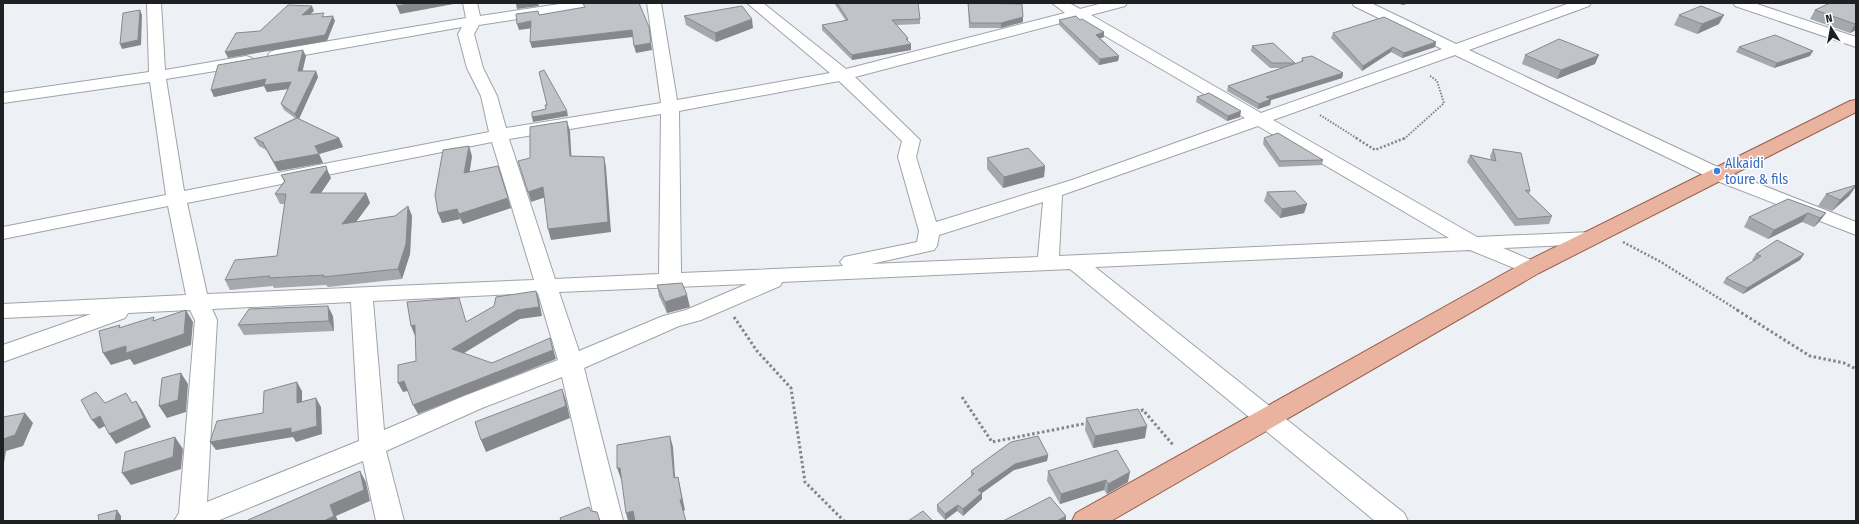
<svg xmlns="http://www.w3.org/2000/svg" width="1859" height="524" font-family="'Fira Sans Condensed',sans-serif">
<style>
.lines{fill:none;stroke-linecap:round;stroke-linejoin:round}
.street-casing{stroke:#9fa3a8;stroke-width:2}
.primary-casing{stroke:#995f4a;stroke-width:2}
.path-far2{stroke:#828589;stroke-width:2;stroke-dasharray:1.5 1.5;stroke-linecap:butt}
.path-far1{stroke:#828589;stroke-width:2.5;stroke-dasharray:2 2;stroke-linecap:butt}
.path{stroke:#828589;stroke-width:3;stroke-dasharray:2.5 2.5;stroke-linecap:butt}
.street{fill:#fff;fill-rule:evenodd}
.primary{fill:#e9b39f;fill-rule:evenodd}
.wall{fill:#a5a8ac}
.shaded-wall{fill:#86888c}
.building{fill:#c0c3c8;stroke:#86888c}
.shop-dot{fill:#3f7fe0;stroke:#fff;stroke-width:1.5}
.labels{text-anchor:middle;stroke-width:3;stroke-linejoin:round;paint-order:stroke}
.shop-label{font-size:14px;fill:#366cbe;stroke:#fff;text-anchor:start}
</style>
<rect width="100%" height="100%" fill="#edf1f6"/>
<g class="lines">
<!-- street casing -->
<g class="street-casing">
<path id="street" d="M147,3H161L165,70L246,56L252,58L254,61L252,64L246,66L166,79L184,191L489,132L481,96L467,68L458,34L462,27L276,60L270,58L268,55L270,52L276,50L466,18L463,3H477L480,16L566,3H602L600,6L595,7L479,25L474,34L483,68L497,96L506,128L661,103L647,3H661L677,100L830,73L747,3H763L846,69L1065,13L1052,3H1069L1080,9L1103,3H1127L1125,6L1091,15L1261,113L1442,49L1354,6L1352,3H1371L1456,44L1570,3H1591L1589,6L1469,50L1726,171L1856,222V235L1712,179L1455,55L1273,120L1477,237L1592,232L1599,234L1602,238L1599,242L1592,244L1503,248L1538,263L1542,268L1538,273L1531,275L1470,250L1095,267L1404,513L1408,521H1375L1070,269L782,282L780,286L701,320L679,326L584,368L623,521H595L562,377L482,408L386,451L404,521H376L363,461L217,521H174L179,513L195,320L190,310L128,313L125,318L3,362V345L91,314L3,318V304L186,295L168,206L3,239V227L166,195L150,82L3,103V93L149,72ZM1076,19L1245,118L1072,180L936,222L916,157L920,140L855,77ZM839,81L902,141L898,157L919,231L917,242L844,257L840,262L843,266L681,273L679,111ZM661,114L659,274L555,279L509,139ZM1258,126L1449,238L1059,256L1062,195ZM492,142L534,280L207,294L187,203ZM1043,202L1038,257L871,264L934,250L937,246L939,235ZM747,284L686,310L663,316L579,351L559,292ZM538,293L558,360L464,396L384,430L373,301ZM351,302L359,441L207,502L217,320L212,309Z
M1733,3H1754L1856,37V47L1735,6Z"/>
</g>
<!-- primary casing -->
<g class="primary-casing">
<path id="primary" d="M1856,100V112L1539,273L1111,521H1072L1076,513L1523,263L1850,101Z"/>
</g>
<!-- path-far2 -->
<path class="path-far2" d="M1320,115L1358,139
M1404,139L1444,103L1437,81L1429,75"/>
<!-- path-far1 -->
<path class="path-far1" d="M1356,138L1375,150L1405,138
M1623,242L1661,262L1739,311"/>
<!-- path -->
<path class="path" d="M1737,310L1810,356L1844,363L1856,369
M734,317L757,351L791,388L805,482L844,521
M962,397L992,442L1088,423
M1136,412L1143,410L1174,446"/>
<!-- street -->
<use href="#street" class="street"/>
<!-- primary -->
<use href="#primary" class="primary"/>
</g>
<!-- wall -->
<path class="wall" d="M834,3H918L920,19V24L897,25L908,38V42L911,50L852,60L822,30V25L846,21Z
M968,3H1013L1023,17V22L1001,28H969Z
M1397,3H1411L1402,5Z
M1856,3V30L1850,33L1810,19L1815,10Z
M1679,15L1719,24L1697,34L1674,25Z
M684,16L753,28L716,42L686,25Z
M1059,20L1104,32V37L1100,38L1119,56L1118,61L1099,65L1059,25Z
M1333,33L1436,42L1435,47L1402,58L1391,52L1362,71L1331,38Z
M1252,46L1295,63V64L1301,62L1302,58L1343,73L1342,78L1271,100L1270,105L1258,109L1227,91L1228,86L1282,68H1270L1251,51Z
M1739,47L1810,56L1774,68L1736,52Z
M1525,55L1595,64L1557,79L1522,64Z
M306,56L302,71H316L318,77L299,119L339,138L343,147L319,154L323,163L278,171L266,150L259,146L254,138L295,118L284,110L281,104L288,89L267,92L264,86L214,97Z
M1197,97L1240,117L1227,121L1196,102Z
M1264,138L1323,160L1322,165L1279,167L1263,144Z
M1493,149L1530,191L1529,194L1552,216L1549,224L1515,226L1467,162L1470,155L1491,160L1490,156Z
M472,156L469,172L511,208L463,224L460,219L442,223Z
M987,158L1045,166L1044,177L1003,188L987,169Z
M281,175L331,178L321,193H366L370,203L356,222L395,216L408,206L412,216L410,254L402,279L328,287L326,285L274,288L273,286L230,290L225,280L277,256L285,204H280L275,194L284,181Z
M1856,186L1849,196L1832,211L1818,206L1826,194Z
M1267,192L1307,204L1304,213L1280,218L1264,201Z
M1788,199L1826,213L1819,222L1814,227L1802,222L1768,239L1744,227L1749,217Z
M1756,254H1804L1800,260L1743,294L1723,283L1726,278L1754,261L1752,260Z
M657,285L690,307L667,313L659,296Z
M333,316L334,331L244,335L238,325Z
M1086,418L1145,438L1093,448L1085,430Z
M1048,455L1047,461L1014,470L982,493V499L963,516L957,511L945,520L937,511V505L971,476V471Z
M1048,471L1128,482L1107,494L1104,490L1060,504L1047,481Z"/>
<!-- shaded-wall -->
<path class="shaded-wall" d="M413,3H459L400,14L397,6Z
M522,3H538L539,6L517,9L516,4Z
M1403,3H1411L1402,5Z
M312,6L314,11L304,20L302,15Z
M140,10L142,15L141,45L122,49L120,44Z
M1724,15L1719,24L1697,34L1702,24Z
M333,16L335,21L327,41L228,58L225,52Z
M1023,17V22L1001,28V23Z
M752,19L753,28L716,42L715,33Z
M531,21L533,28L519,30L517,24Z
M1856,23V30L1850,33L1855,24Z
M649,27L652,50L636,53L634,46Z
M632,30L633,37L532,48L530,42Z
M1104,32V37L1096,40V35Z
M1436,42L1435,47L1402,58L1404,53Z
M911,44V50L852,60V55Z
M1393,47L1391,52L1362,71L1363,66Z
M303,50L306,56L301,78L298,71Z
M1813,51L1810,56L1774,68L1777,63Z
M1599,55L1595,64L1557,79L1561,70Z
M1119,56L1118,61L1099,65L1100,59Z
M316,71L318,77L298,121L295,114Z
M1343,73L1342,78L1271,100L1270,105L1258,109L1259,104L1266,97Z
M266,79L291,82L294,88L267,92L264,86L214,97L211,90Z
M567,111L568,116L533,122L532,117Z
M1241,111L1240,117L1227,121L1228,116Z
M567,121L570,131L572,166L570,156Z
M339,138L343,147L319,154L323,163L278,171L274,162L315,146Z
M469,146L472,156L468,183L464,173Z
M604,157L606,167L611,232L551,240L548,229Z
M498,166L511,208L463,224L459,214Z
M1045,166L1044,177L1003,188L1004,177Z
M327,169L331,178L315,202L310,193Z
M1856,186L1849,196L1832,211L1840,200Z
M543,187L546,197L531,202L528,192Z
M366,193L370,203L347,234L342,224Z
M1307,204L1304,213L1280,218L1282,209Z
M408,206L412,216L410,254L402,279L398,269Z
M457,209L460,219L442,223L438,213Z
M1808,213L1802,222L1768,239L1774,230Z
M1826,213L1819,222L1814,227L1820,218Z
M1804,254L1800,260L1743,294L1747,288Z
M536,291L539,300L542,316L520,319L456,358L452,349Z
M687,295L690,307L667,313L665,302Z
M328,306L333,316L334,331L329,321Z
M186,310L193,322L191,345L134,365L130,359L111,365L103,353Z
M415,325V336L411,326Z
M550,338L556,359L418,414L413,405Z
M181,373L188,384L186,412L167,418L159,406Z
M404,381L408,391L403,392L398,383Z
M297,382L302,391V412L297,403Z
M562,389L566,400L570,418L486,452L481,440Z
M316,398L321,407L322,434L296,442L293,437L216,450L210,442Z
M136,401L142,410L151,427L116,444L109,434Z
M25,413L33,423L23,446L6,451L3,469V439Z
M100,416L107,425L99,429L92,420Z
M1147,426L1145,438L1093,448L1095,436Z
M670,436L673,447L676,489L674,478Z
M175,437L183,449L181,469L131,485L122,473Z
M1048,455L1047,461L1014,470L982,493V499L963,516V509L978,490L1015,464Z
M617,468H620L623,479H621Z
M360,471L366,482L370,501L336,516L338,521H324L330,505Z
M1130,472L1128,482L1107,494L1108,484Z
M678,477L685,510L683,511L680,500Z
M1106,480L1104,490L1060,504L1061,494Z
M958,505L957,511L945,520V514Z
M117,510L121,516V521H115Z
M633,511L636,521H628L626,513Z
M1066,516V521H1057Z"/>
<!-- building -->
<path class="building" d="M396,3H413L397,6Z
M587,3H639L649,27L651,43L634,46L632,30L530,42L531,21L517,24L516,14L538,11L539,15L585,7L583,4Z
M837,3H918L920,19L892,20L908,38L906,39L911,44L852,55L822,25L848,20Z
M968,3L1022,4L1023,17L1001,23H970Z
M1830,3H1856V23L1855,24L1815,10Z
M288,5L312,6L302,15L324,13L322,17L333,16L325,35L225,52L236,33L260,31Z
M742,6L752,19L715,33L684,16Z
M1701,6L1724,15L1702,24L1679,15Z
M140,10L138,40L120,44L123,13Z
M1076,16L1080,20L1082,19L1104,32L1096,35L1119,56L1100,59L1059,20Z
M1384,17L1436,42L1404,53L1393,47L1363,66L1333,33Z
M1775,35L1813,51L1777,63L1739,47Z
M1559,39L1599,55L1561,70L1525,55Z
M1273,43L1295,63H1272L1252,46Z
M303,50L298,71H316L295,114L281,104L291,82L264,85L266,79L211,90L218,65Z
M1312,56L1343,73L1266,97L1271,99L1259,104L1228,86L1303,61L1302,58Z
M544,70L567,111L532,117V112L546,109L545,105H547L539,72Z
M1209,93L1241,111L1228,116L1197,97Z
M297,118L339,138L315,146L319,154L274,162L263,143H264L254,138Z
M567,121L570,156L604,157L608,222L548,229L543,187L528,192L518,161L530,158V127Z
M1278,133L1323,160L1280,161L1264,138Z
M469,146L464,173L498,166L508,198L459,214L457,209L438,213L435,195L443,150Z
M1028,148L1045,166L1004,177L987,158Z
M1493,149L1521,153L1530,191L1525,190L1552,216L1518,219L1470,155L1496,161Z
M326,166L327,169L310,193H366L342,224L395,216L408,206L406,244L398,269L323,277L324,275L269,278L270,276L225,280L235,260L277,256L286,194H275L285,181L281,175Z
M1856,185L1840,200L1826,194Z
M1295,191L1307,204L1282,209L1267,192Z
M1788,199L1826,213L1820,218L1808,213L1774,230L1749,217Z
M1777,240L1804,254L1747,288L1726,278L1761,256L1756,254Z
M682,283L687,295L665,302L657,285Z
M536,291L539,307L517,310L452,349L492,363L550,338L553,350L413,405L404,381L398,383V365L416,361L415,325L411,326L407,302L459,298L466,322L494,306L496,297Z
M328,306L329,321L238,325L249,309Z
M186,310L184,334L126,353V346L103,353L99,331L120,325L119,328L154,317L153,321Z
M181,373L178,400L159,406L162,378Z
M297,382V403L316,398L317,426L291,433V428L210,442L217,421L263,413L264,391Z
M562,389L566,406L481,440L475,422Z
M96,392L105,403L126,393L132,403L136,401L144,418L109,434L100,416L92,420L81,400Z
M1138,409L1147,426L1095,436L1086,418Z
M25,413L15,435L3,439V417Z
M670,436L674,478L678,477L682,499L680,500L686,521H635L633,511L626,513L620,468H617V445Z
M1038,436L1048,455L1015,464L978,490L982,493L963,509L958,505L945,514L937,505L974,474L971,471L1011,442Z
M175,437L173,457L122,473L125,452Z
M1117,450L1130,472L1108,484L1106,480L1061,494L1048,471Z
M360,471L364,490L330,505L334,516L324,521H248V520Z
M1050,497L1066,516L1057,521H1003Z
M589,507L591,511L597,512L600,521H561L560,518Z
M117,510L115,521H99L98,515Z
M923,511L933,521H908Z"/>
<!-- markers -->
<circle class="shop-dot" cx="1717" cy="171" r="4"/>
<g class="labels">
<!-- shop labels -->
<g class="shop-label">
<text x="1725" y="168">Alkaidi<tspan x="1725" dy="16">toure &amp; fils</tspan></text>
</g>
</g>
<!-- border -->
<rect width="1859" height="524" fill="none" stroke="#1e2022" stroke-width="8"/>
<!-- north arrow -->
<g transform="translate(1831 28) rotate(349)" stroke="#ffffff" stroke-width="3" paint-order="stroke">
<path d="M0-3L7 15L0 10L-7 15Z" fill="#1e2022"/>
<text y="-6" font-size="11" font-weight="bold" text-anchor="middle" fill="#1e2022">N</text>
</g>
</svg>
